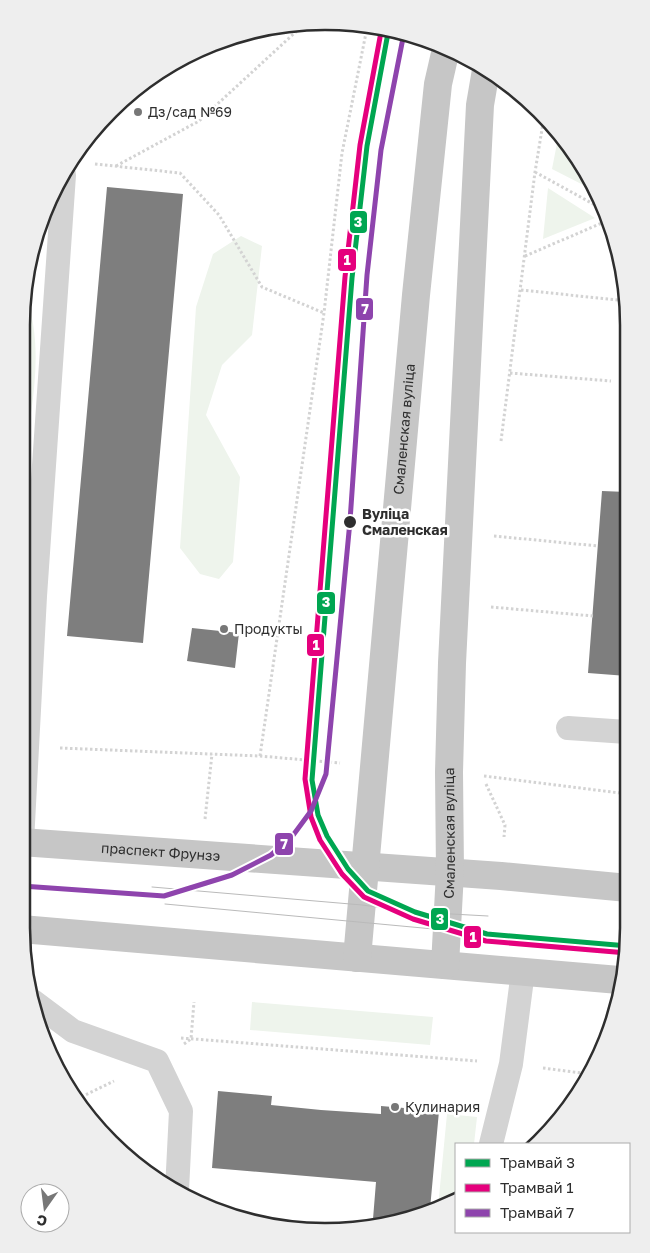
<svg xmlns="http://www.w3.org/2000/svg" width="650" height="1253" font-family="'Golos Text',sans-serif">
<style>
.green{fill:#eef4ec}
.building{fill:#7e7e7e}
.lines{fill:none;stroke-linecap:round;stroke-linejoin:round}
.path{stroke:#d3d3d3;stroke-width:3;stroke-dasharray:2.5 2.5;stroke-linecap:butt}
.service{stroke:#d3d3d3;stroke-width:24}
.primary{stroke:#c6c6c6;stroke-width:28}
.tram{stroke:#bababa;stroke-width:1}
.tram-1-casing{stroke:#fff;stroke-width:9}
.tram-2-casing{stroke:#fff;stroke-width:9}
.tram-3-casing{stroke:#fff;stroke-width:9}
.tram-1{stroke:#00a651;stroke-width:5}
.tram-2{stroke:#e5007d;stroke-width:5}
.tram-3{stroke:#8e44ad;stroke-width:5}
.poi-dot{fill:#777;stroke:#fff;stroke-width:2}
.stop-dot{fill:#2e2e2e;stroke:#fff;stroke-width:2}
.labels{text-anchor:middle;stroke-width:5;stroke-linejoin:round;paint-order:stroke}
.poi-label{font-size:14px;fill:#2e2e2e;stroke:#fff;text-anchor:start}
.street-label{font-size:14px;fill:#2e2e2e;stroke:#fff}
.stop-label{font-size:14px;font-weight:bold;fill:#2e2e2e;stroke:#fff;text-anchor:start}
.rim{fill:none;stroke:#2e2e2e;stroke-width:2.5}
.line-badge{stroke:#fff;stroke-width:2}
.badge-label{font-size:14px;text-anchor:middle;font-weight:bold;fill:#fff}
</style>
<rect width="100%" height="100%" fill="#fff"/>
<!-- green -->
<path class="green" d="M559,133L566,140L595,191L552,169Z
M548,188L595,218L543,239Z
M241,236L262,246L252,335L222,365L206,415L240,477L233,562L219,579L200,574L180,548L196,307L213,254Z
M25,295C46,345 31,415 22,466V305Z
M22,468L28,542L22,574Z
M252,1002L433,1017L430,1045L250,1030Z
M447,1114L477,1117L474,1144H456V1192L451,1203L438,1207Z"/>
<!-- building -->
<path class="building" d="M107,187L183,194L143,643L67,636Z
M602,491L627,492V676L588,673Z
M192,628L239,633L235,668L187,661Z
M218,1091L272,1096L271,1105L321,1110L381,1114V1106L439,1111L430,1209L393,1221L373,1219L376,1182L212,1168Z"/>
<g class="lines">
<!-- path -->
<path class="path" d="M95,164L180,173L219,215L262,287L324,313
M116,166L199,121L300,28
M535,172L606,211
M525,256L609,220
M521,290L618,300
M510,373L611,381
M501,441L535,172L544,117
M494,536L598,546
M491,607L593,616
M60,748L260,756L340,763
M260,756L324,313L342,153L367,28
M484,776L628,794
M486,784L505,825L504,837
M205,819L212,754
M181,1038L477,1061
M184,1044L191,1039L194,1002
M543,1068L589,1074
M77,1099L114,1081"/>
<!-- service -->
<path class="service" d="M568,728L627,732
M22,842L35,596L64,175
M33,1001L73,1031L157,1061L181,1111L177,1190
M491,1144L511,1064L523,971"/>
<!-- primary -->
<g class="primary">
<path id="s1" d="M21,842L501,876L628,888"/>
<path d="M21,929L619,980"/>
<path id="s2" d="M357,958L416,295L438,84L446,49"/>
<path id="s3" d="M445,965L450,872L449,772L452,663L480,105L486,70"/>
</g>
<!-- tram -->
<path class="tram" d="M152,887L362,905L415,912L488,916
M165,904L487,934"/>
<!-- tram-1 casing -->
<g class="tram-1-casing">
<path id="tram-1" d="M388,33L367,146L352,278L312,780L318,815L327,836L348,869L368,891L415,912L487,934L628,946"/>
</g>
<!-- tram-2 casing -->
<g class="tram-2-casing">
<path id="tram-2" d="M381,32L360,145L345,277L305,779L311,817L320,840L342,874L364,897L413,919L486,941L627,953"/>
</g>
<!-- tram-3 casing -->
<g class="tram-3-casing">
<path id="tram-3" d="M22,886L164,896L232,875L271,855L291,838L311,811L326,774L350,521L367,275L381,150L403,38"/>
</g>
<!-- tram-1 -->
<use href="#tram-1" class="tram-1"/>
<!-- tram-2 -->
<use href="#tram-2" class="tram-2"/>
<!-- tram-3 -->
<use href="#tram-3" class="tram-3"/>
</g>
<!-- markers -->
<g class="poi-dot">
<circle cx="138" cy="112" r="5"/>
<circle cx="224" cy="629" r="5"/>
<circle cx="395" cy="1107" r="5"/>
</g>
<circle class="stop-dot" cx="350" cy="522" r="7"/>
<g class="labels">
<!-- poi labels -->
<g class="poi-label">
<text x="148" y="117">Дз/сад №69</text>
<text x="234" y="634">Продукты</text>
<text x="405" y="1112">Кулинария</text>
</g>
<!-- street labels -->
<g class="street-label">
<text dy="5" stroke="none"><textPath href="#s2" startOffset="531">Смаленская вуліца</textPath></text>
<text dy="5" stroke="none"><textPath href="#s3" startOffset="132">Смаленская вуліца</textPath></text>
<text dy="5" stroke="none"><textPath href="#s1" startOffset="140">праспект Фрунзэ</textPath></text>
</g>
<!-- stop labels -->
<g class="stop-label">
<text x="362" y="519">Вуліца<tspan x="362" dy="16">Смаленская</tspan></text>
</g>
</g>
<!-- crop -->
<path d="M0 0H650V1253H0ZM325 30H325A295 295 0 0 1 620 325V928A295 295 0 0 1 325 1223H325A295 295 0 0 1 30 928V325A295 295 0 0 1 325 30Z" fill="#eee" fill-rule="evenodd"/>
<path class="rim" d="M325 30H325A295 295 0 0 1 620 325V928A295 295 0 0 1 325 1223H325A295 295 0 0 1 30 928V325A295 295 0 0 1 325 30Z"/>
<g class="line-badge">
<rect x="349" y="210" width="19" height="24" rx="5" fill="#00a651"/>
<rect x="337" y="248" width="20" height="24" rx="5" fill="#e5007d"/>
<rect x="355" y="297" width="19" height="24" rx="5" fill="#8e44ad"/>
<rect x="316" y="591" width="20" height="24" rx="5" fill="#00a651"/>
<rect x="306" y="633" width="19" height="24" rx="5" fill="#e5007d"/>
<rect x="274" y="832" width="20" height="24" rx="5" fill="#8e44ad"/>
<rect x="430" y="907" width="19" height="24" rx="5" fill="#00a651"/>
<rect x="463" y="925" width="19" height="24" rx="5" fill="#e5007d"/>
</g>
<g class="badge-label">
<text x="358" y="227">3</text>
<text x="347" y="265">1</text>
<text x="365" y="314">7</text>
<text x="326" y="607">3</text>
<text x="316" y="650">1</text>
<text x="284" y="849">7</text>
<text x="440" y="924">3</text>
<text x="473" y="942">1</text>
</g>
<!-- legend -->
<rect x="455" y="1143" width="175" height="90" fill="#ffffff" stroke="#ababab"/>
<rect x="465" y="1159" width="25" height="8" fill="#00a651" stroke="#ababab"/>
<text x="500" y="1168" font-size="15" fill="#2e2e2e">Трамвай 3</text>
<rect x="465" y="1184" width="25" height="8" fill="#e5007d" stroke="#ababab"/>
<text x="500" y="1193" font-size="15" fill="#2e2e2e">Трамвай 1</text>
<rect x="465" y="1209" width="25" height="8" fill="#8e44ad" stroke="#ababab"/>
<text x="500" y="1218" font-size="15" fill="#2e2e2e">Трамвай 7</text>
<!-- north arrow -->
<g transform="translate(45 1208) rotate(194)"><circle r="24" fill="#ffffff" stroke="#ababab"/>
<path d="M0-4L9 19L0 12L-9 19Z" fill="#777777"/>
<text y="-8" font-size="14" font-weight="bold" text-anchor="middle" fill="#2e2e2e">С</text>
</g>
</svg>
